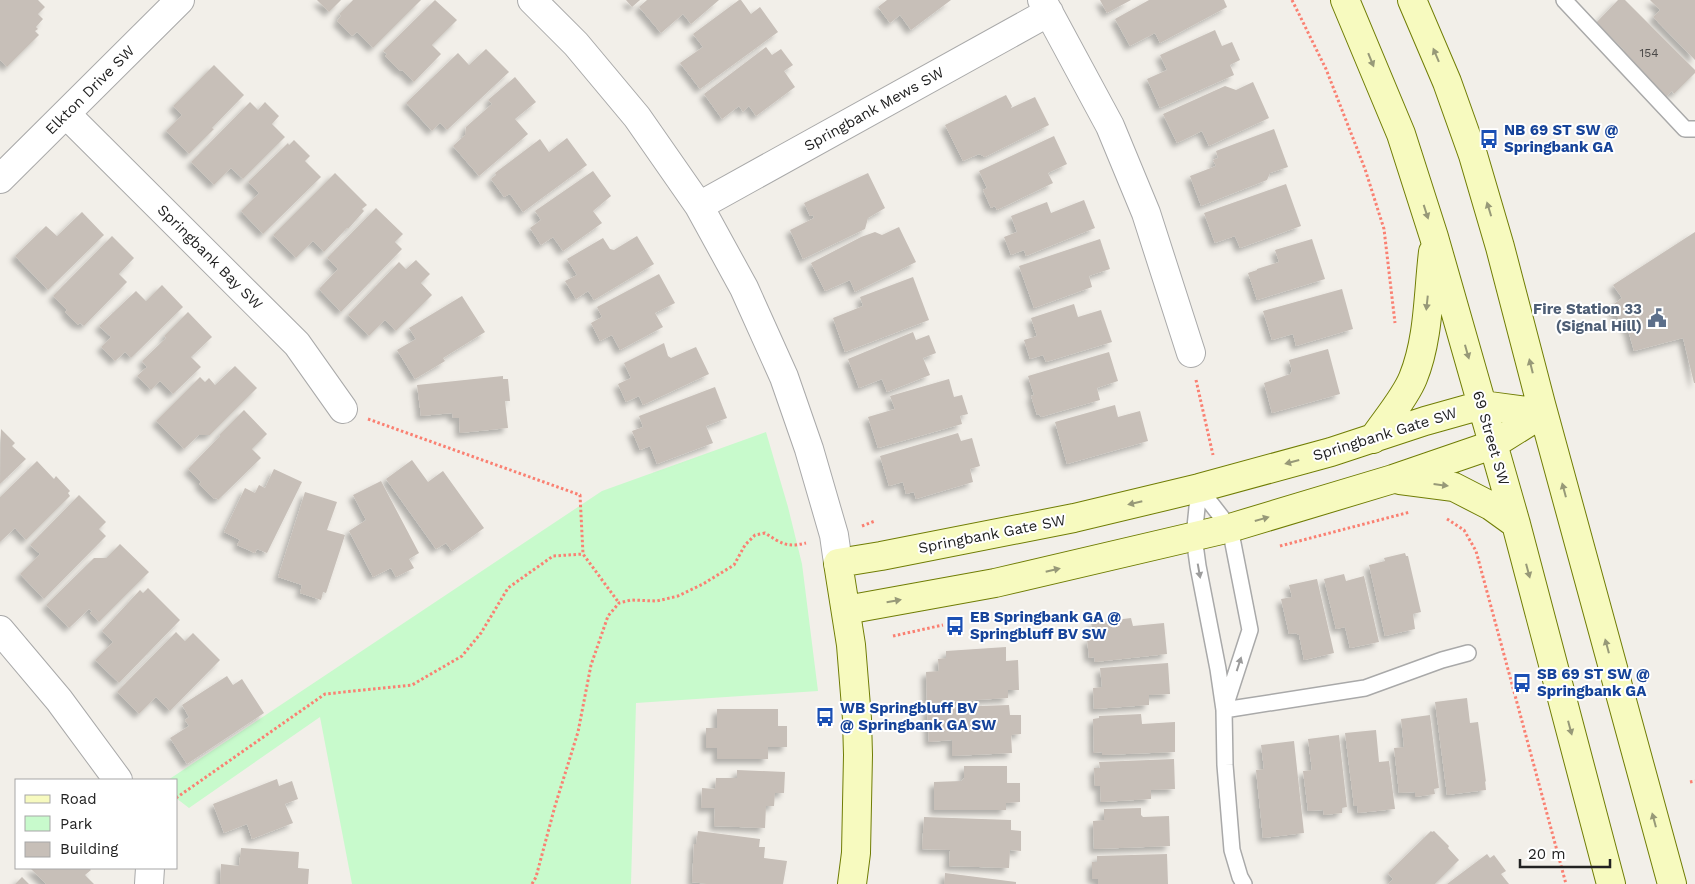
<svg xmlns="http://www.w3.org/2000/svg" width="1695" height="884" font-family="'Work Sans',sans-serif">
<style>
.park{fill:#c8facc}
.building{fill:#c7bfb8;filter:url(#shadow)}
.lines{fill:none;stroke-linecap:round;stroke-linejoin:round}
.lane-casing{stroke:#a9a9a9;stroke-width:18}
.street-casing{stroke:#a9a9a9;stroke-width:30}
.secondary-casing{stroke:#707d05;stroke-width:30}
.path{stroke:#fa8072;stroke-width:3;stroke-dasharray:2.5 2.5;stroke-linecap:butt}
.lane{stroke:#fff;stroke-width:15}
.street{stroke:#fff;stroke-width:28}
.secondary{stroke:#f7fabf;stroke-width:28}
.oneway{fill:#979978}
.oneway2{fill:#9c9c9c}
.labels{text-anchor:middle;stroke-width:4;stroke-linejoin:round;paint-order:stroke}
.number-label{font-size:12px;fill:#4b4948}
.street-label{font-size:15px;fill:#222;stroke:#fff}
.transit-label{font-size:15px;font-weight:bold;fill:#164399;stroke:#fff;text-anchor:start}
.service-label{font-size:15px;font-weight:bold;fill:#4e5e75;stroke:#fff;text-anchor:end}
</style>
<defs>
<filter id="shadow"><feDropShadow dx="-4.5" dy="4.5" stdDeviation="2.5" flood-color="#0004"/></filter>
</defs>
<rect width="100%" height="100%" fill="#f2efe9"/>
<!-- park -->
<path class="park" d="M766,432L788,507L802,564L818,691L636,703L631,884H352L320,717L189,808L176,798V780H168L602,491Z"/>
<!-- building -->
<path class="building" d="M0,0H38L45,7L38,14L43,19L36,27L38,29L35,31L39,35L7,67L0,60Z
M317,0H341L329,12Z
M353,0H421L373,48L357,32L352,36L337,21L341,16L339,14Z
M435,0L457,20L432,45L441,54L414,82L402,70L400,71L385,56L387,54L383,51Z
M626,0H640L632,7Z
M647,0H719L691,24L683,14L661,33L639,7Z
M739,0H741L751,14L760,7L778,32L700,89L680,63L703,47L693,34Z
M887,0H951L911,30L900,15L890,23L878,7Z
M1100,0H1131L1107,13Z
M1149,0H1224L1227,7L1160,43L1155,33L1130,46L1115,19Z
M1618,0H1625L1695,70V73L1674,94L1672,91L1663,100L1618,56L1624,50L1608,34L1605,38L1593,26Z
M1650,0H1695V60L1653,17L1660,10Z
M1215,30L1222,46L1232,42L1240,60L1230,65L1234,75L1160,108L1147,79L1167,70L1160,55Z
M766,47L772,55L781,49L793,65L784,71L795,87L756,116L749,106L743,112L739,106L722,119L704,94Z
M486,49L509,72L447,130L440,123L432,131L406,103L458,53L469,65Z
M214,65L244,95L212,128L214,129L189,154L166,131L182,115L173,106Z
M515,77L536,102L515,119L528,134L479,176L453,146L465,135L466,127L492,104L488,100Z
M1253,82L1269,118L1209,146L1202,131L1177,143L1163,114L1225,86L1236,90Z
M1006,95L1012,106L1011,108L1035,97L1049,125L985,157L979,154L963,161L945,125Z
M250,102L258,110L265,102L279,116L272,124L285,137L243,179L231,168L214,185L191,162Z
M1274,129L1288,167L1270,173L1267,180L1201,206L1190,176L1216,166L1213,160L1218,158L1216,151Z
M1054,136L1067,164L1048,173L1053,183L997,210L995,206L991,208L983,190L987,188L979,171Z
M567,138L587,165L523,212L510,194L504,197L491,179L496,175L495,173L540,139L549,152Z
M294,140L310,156L305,161L321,177L263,234L241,211L259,193L248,182L288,143L289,145Z
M593,171L611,196L593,211L602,223L563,251L553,237L541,245L530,228L541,220L535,211Z
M335,173L367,205L362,209L364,211L348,229L347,228L324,252L313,241L296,258L273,235Z
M868,173L885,208L868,218L865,229L803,259L790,230L814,218L813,215L810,216L804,203Z
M1286,184L1301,226L1240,248L1235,236L1215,243L1204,213Z
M1084,200L1095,228L1026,256L1024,250L1011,255L1004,237L1017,232L1011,216L1047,202L1051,213Z
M376,208L403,234L395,242L402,249L341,312L319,289L338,269L327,258Z
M82,212L104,235L48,290L15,256L46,226L57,236Z
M899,227L916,262L855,292L850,280L825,291L811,263L861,237L875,232L882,235Z
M1695,232V383H1694L1683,338L1634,351L1628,330L1610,307L1622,298L1613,285Z
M112,236L134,258L119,274L127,282L84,326L80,323L78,325L65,312L67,310L53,296Z
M637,236L654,264L594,300L588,291L576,299L565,281L577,275L567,259L603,238L610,249L614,250Z
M1100,239L1110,269L1089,276L1092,287L1034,308L1019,266Z
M1312,239L1325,279L1257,300L1248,273L1257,270V269L1279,262L1275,250Z
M416,260L430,274L421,283L432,295L396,331L385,320L369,336L348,315L399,262L406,269Z
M659,274L675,303L655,313L663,327L620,350L612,335L600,341L591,323L602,317L597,307Z
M913,277L929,320L845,352L833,318L863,306L860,297Z
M162,285L183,307L131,358L125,352L115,361L101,347L111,337L99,326L136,291L146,301Z
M1342,289L1353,329L1296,346L1293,334L1272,340L1263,311Z
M462,296L485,332L443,358L445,361L415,379L397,350L416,339L409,328Z
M1074,304L1078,317L1101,310L1112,342L1046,362L1043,355L1030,359L1024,340L1037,336L1031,318Z
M188,312L212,337L191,357L201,367L173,394L160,381L151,390L137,376L147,367L142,361L166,338L164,336Z
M913,332L916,340L929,335L936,353L923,358L930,375L887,392L882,379L859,388L848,359Z
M664,343L668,356L671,358L696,347L709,374L643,405L639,396L626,402L618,384L631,378L624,363Z
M1328,349L1340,394L1272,413L1264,383L1290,374L1292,371L1289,360Z
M1109,352L1118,381L1097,388L1100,400L1041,417L1039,414L1037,415L1031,396L1034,395L1028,376Z
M235,366L257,388L210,435H199L184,449L156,421L200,377L205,382L209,378L215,385Z
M503,376V379H508L510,401H505L508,428L460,433L459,418H453L452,413L421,416L417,385Z
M949,379L954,397L962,395L968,414L960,416L962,424L878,448L868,417L895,409L890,396Z
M715,387L727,418L706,426L713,443L657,464L650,446L640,450L632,431L643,427L639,416Z
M1115,405L1118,417L1140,411L1148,441L1067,464L1055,422Z
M244,410L267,434L252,449L261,458L218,500L216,498L214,499L199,484L201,482L188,469L220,436L219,435Z
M1,429L15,443L12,446L26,459L0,484Z
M958,433L961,441L972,438L980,466L970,469L973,482L916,499L914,492L906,494L903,482L889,486L880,456Z
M412,460L428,482L443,471L484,528L452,551L446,543L436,549L386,479Z
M37,461L54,479L56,476L70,491L68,493L70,496L26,540L15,528L0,542V497Z
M274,469L302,482L267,553L257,549L255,553L237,545L240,540L224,532L245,488L255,493L259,485L265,488Z
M381,481L419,553L409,559L414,568L396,577L391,568L373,577L349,531L366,520L353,495Z
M305,492L337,502L327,530L345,535L326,593L323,592L321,600L300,593L302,585L278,577Z
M79,495L106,522L99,529L106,536L44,599L20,574L40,554L30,545Z
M120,544L149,572L99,622L90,613L92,611L89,609L69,628L46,605L94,558H106Z
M1405,553L1406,556H1408L1421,612L1413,614L1415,629L1385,636L1369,565L1385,561L1384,558Z
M1344,574L1346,581L1364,576L1379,642L1350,648L1345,627L1336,629L1324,579Z
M1317,579L1334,653L1304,660L1299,635L1295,633L1289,634L1281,599L1292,597L1289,585Z
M148,588L180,620L119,683L95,660L113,642L102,631L140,590L143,593Z
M1131,618L1133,626L1164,623L1167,654L1095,662L1094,657L1089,658L1087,639H1094L1091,623Z
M176,632L185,641L193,633L220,660L170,711L156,697L139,714L117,692Z
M1006,647V661L1018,660L1019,690H1008V698L927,703L926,672L939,671L938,659L946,658V651Z
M1168,663L1170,694L1149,695V705L1094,709L1093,688L1102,687L1100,668Z
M227,676L233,685L242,679L264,713L187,764L170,738L189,726L185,720L189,717L182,705Z
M1467,698L1470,723L1478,722L1486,782L1485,781L1486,790L1447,795L1435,702Z
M1009,705L1010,715H1021V734L1011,735L1012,753L952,756V740L929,742L927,708Z
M717,709H778V726H787V747H768V759H717V748H706V728H717Z
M1141,714L1142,724L1175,722V752L1102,755V752L1094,753L1093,719L1099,718V716Z
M1430,715L1439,788L1434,789L1435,794L1415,797V792L1399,793L1394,748L1404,747L1401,719Z
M1376,730L1379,762L1389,761L1395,809L1358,813L1357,806H1354L1345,733Z
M1339,735L1347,807L1342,808V813L1324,815L1323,810L1308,811L1303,771L1312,770L1308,739Z
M1294,741L1304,833L1263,838L1256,770L1264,769L1261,745Z
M1174,759L1175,789L1151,790V799L1101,802L1100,786H1095L1094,768H1100L1099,762Z
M964,766H1007V783H1020V802L1006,803V810H934V782L961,781L964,778Z
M737,770L785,772L784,793H775L774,806H766L765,828L714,826L715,808H701L702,788L715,789L716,778H737Z
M277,779L279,786L292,781L298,799L285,804L293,823L252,839L247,824L224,833L213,804Z
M1141,808V815L1143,817L1169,816L1170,846L1094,849L1093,821L1104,820V809Z
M924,817L1011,820V830L1021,831V851L1010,850L1009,868L949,866L950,850L922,849Z
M698,831L760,839L759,847H765L764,858L787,861L783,884H707L692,882L694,844H696Z
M1431,831L1432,832L1434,831L1449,846L1448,848L1459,860L1435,884H1388L1393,879L1388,873Z
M241,848L299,852L298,868L309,869L308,884H220L221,864L239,866Z
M1167,854L1168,884H1098V879H1092V862H1097V856Z
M1487,854L1490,858L1494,855L1506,871L1501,874L1509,884H1447Z
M30,868H89L91,870L85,875L94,884H46Z
M945,873L1016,882V884H944Z
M22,877L29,884H15Z"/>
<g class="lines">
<!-- lane casing -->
<g class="lane-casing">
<path id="lane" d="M1564,0L1685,129H1695
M1199,488L1194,537L1198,566L1218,669L1224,710L1225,765L1232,850L1240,877L1244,884
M1199,488L1230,528L1250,630L1225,707
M1224,710L1365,688L1442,660L1468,653"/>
</g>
<!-- street casing -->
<g class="street-casing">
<path id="street" d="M532,0L576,44L637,117L699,206L744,288L784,377L809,449L834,535L838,563
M1042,0L1110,126L1146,213L1191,353
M66,114L297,344L343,409
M0,179L180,0
M699,206L1049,12
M0,630L59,700L118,780
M149,884L150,868"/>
</g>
<!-- secondary casing -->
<g class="secondary-casing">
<path id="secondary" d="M1345,0L1401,134L1434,237L1516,524L1611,884
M1412,0L1447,82L1473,155L1500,247L1541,404L1672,884
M1373,439C1385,421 1405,398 1413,378C1429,339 1428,293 1433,252
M1400,480L1454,487L1491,506L1516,524
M846,610L995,583L1230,528L1393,479L1492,445L1543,413
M852,884L856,853L858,755L857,719L851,645L838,563L881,556L1074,518L1199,488L1331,452L1425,421L1482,405L1543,413"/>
</g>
<!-- path -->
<path class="path" d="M1292,0L1326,69L1365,169L1384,229L1395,323
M1196,380L1213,455
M368,419L580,495L583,554L619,603
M1447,519L1464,530L1476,551L1566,884
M862,526L875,521
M1280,546L1410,512
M893,636L943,625
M1690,782L1695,781
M176,798L325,694L412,685L462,656L481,633L508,588L553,556L583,554
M532,884L536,877L555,806L578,732L591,665L608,616L619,603L631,600L657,601L678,596L703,584L734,565L745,545L755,535L765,533C781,543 786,548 806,543"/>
<!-- lane -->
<use href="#lane" class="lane"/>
<!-- street -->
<use href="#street" class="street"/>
<!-- secondary -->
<use href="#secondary" class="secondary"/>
</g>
<!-- one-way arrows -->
<defs><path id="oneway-solid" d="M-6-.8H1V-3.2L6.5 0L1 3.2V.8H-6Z" transform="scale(1.25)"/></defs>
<g class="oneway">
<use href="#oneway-solid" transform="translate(1436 55) rotate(-113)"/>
<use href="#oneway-solid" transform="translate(1371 60) rotate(68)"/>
<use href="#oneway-solid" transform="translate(1489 209) rotate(-107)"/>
<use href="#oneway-solid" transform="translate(1426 212) rotate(72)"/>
<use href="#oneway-solid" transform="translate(1427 303) rotate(96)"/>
<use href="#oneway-solid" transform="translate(1467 352) rotate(74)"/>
<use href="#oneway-solid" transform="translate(1531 366) rotate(-104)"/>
<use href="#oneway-solid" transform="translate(1292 462) rotate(165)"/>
<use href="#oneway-solid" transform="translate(1441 485) rotate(7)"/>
<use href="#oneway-solid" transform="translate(1564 490) rotate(-105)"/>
<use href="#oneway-solid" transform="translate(1135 503) rotate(167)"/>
<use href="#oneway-solid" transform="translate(1262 519) rotate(-16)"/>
<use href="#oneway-solid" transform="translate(1053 570) rotate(-13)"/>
<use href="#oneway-solid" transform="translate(1528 571) rotate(75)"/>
<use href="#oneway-solid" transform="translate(894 601) rotate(-10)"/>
<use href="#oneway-solid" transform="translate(1607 646) rotate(-105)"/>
<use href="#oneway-solid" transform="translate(1570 728) rotate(75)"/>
<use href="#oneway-solid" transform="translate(1654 820) rotate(-105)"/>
</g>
<g class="oneway2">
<use href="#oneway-solid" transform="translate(1199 571) rotate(80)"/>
<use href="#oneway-solid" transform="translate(1239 664) rotate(-72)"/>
</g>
<!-- icons -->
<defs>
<g id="bus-bare" transform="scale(1.5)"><path d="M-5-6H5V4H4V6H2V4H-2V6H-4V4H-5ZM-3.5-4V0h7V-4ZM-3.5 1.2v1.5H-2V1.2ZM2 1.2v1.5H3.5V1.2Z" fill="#1a4fb4" stroke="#fff" stroke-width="2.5" paint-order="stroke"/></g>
<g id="civic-bare" transform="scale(1.5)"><path d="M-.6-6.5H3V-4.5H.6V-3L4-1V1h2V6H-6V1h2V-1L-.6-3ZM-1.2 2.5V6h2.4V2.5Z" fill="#5c6f8a" stroke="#fff" stroke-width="2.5" paint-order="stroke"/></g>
</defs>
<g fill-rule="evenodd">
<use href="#bus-bare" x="1489" y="139"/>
<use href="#civic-bare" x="1657" y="318"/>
<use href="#bus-bare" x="955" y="626"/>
<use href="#bus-bare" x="1522" y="683"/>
<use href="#bus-bare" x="825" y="717"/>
</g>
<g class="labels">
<!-- number labels -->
<g class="number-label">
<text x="1649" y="57">154</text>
</g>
<!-- street labels -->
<g class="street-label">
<text transform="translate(90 90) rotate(-45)" y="5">Elkton Drive SW</text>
<text transform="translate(874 109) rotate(-29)" y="5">Springbank Mews SW</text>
<text transform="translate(210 257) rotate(45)" y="5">Springbank Bay SW</text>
<text transform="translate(1385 434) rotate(-17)" y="5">Springbank Gate SW</text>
<text transform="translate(1491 438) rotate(74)" y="5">69 Street SW</text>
<text transform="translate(992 534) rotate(-11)" y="5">Springbank Gate SW</text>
</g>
<!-- transit labels -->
<g class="transit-label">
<text x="1504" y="135">NB 69 ST SW @<tspan x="1504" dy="17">Springbank GA</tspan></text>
<text x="970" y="622">EB Springbank GA @<tspan x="970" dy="17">Springbluff BV SW</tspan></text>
<text x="1537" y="679">SB 69 ST SW @<tspan x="1537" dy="17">Springbank GA</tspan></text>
<text x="840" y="713">WB Springbluff BV<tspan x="840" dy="17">@ Springbank GA SW</tspan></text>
</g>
<!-- service labels -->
<g class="service-label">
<text x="1642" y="314">Fire Station 33<tspan x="1642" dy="17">(Signal Hill)</tspan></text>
</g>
</g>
<!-- legend -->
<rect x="15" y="779" width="162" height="90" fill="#ffffff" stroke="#a7a7a7"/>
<rect x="25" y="795" width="25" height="8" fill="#f7fabf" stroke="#a7a7a7"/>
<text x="60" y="804" font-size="15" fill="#222222">Road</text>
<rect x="25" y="816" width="25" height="15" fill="#c8facc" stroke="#a7a7a7"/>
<text x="60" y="829" font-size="15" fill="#222222">Park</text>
<rect x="25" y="842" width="25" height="15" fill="#c7bfb8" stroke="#a7a7a7"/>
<text x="60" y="854" font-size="15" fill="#222222">Building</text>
<!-- scale -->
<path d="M1520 859v8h90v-8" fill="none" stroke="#222222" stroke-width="2.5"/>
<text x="1528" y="859" font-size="15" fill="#222222" stroke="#ffffff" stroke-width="4" paint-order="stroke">20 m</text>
</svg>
